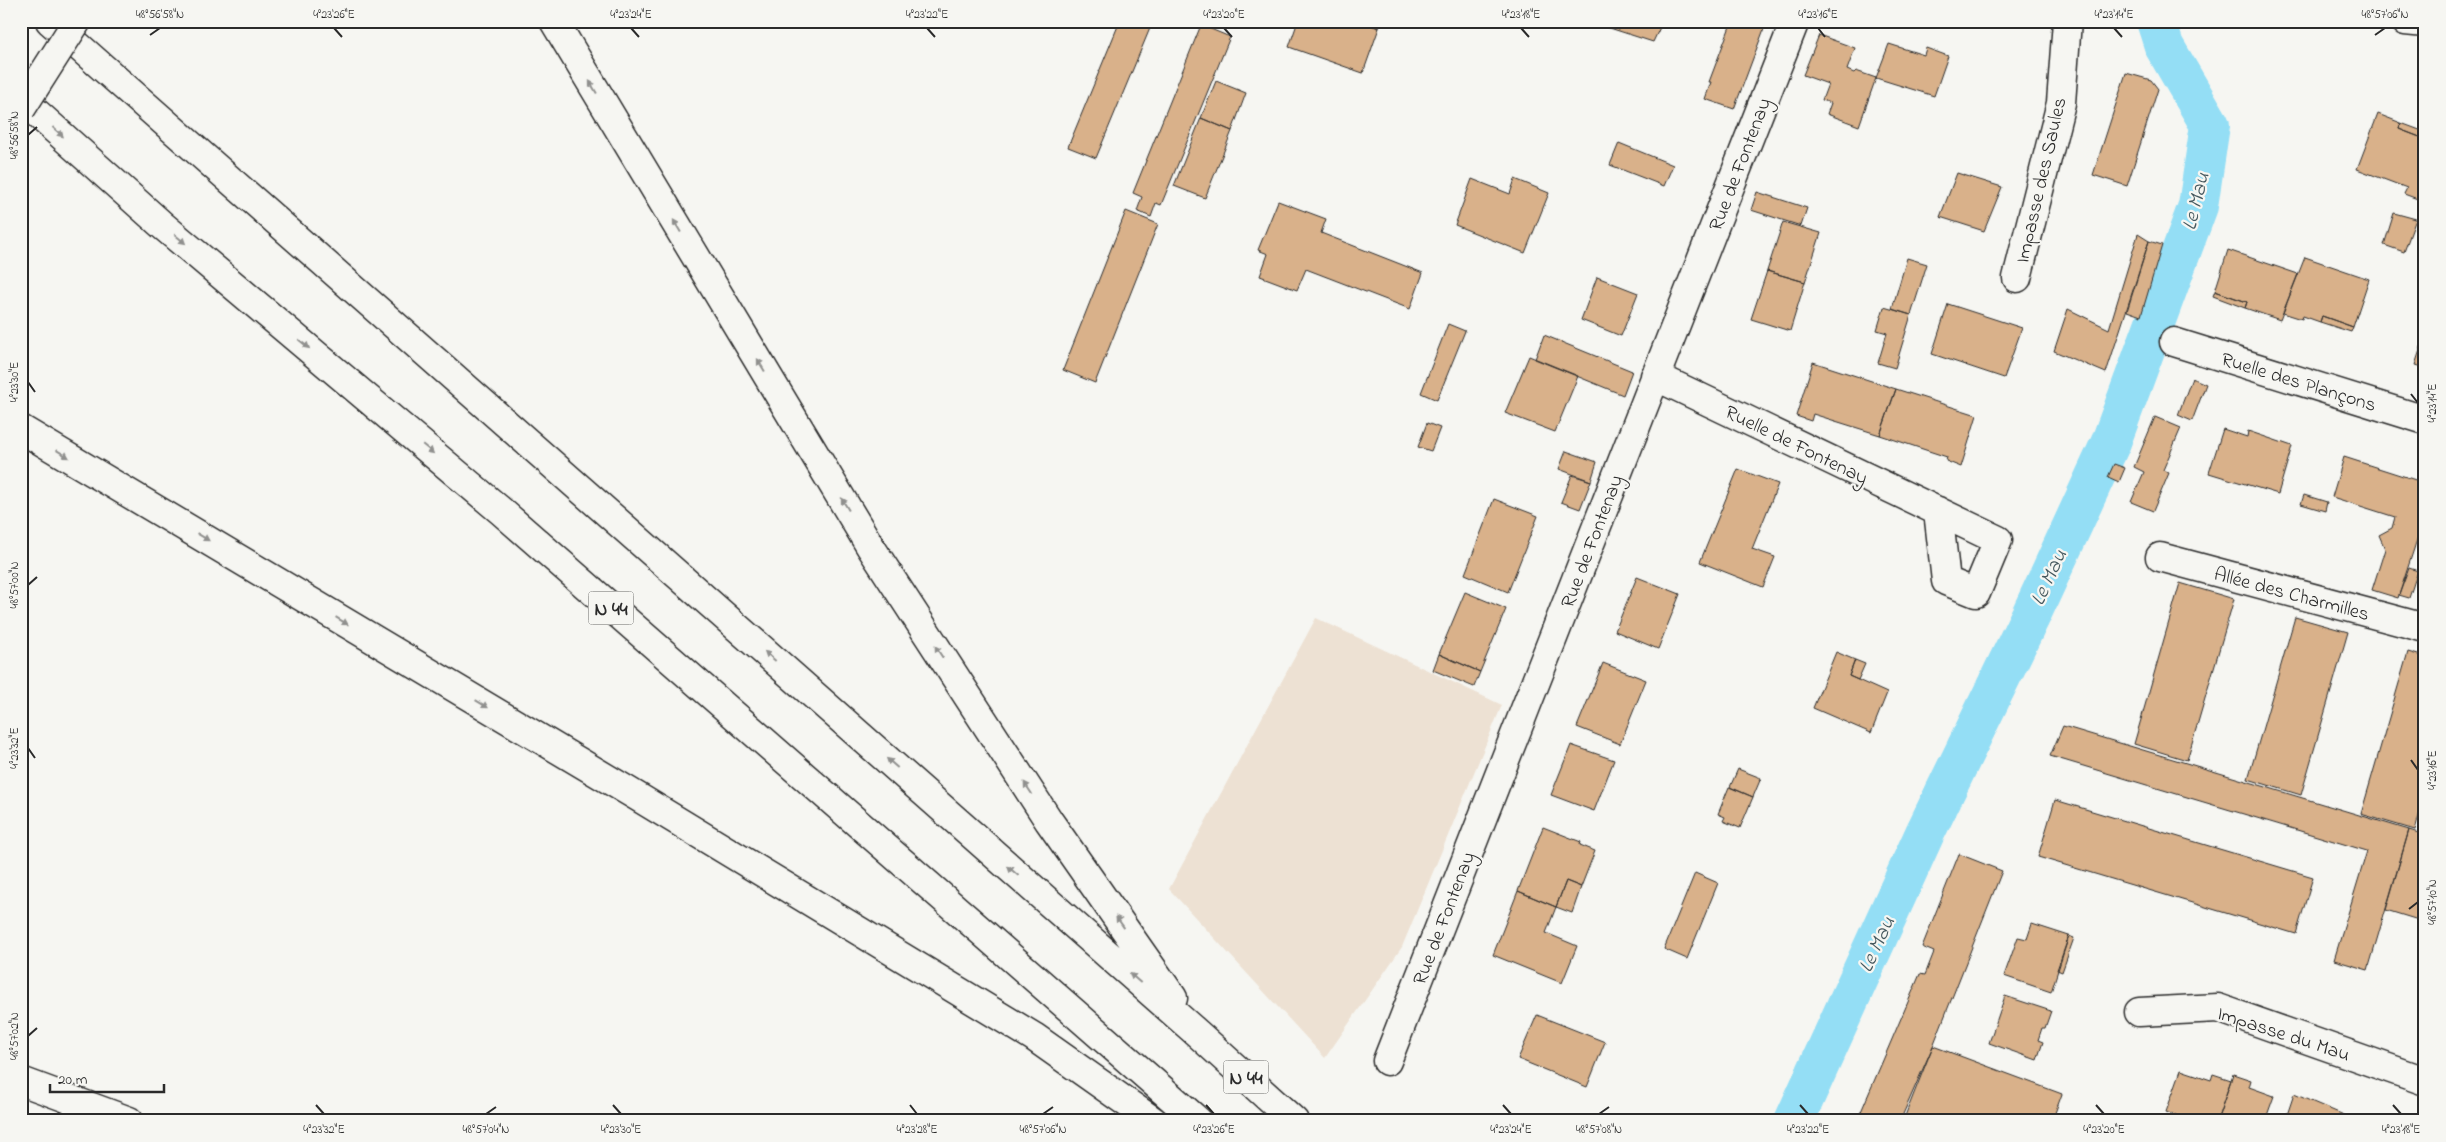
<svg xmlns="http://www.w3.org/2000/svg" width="2446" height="1142" font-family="'Indie Flower',sans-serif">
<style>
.built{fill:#ede1d3}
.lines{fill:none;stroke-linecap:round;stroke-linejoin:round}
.canal{stroke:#94def5;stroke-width:40}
.building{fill:#d9b18a;stroke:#2b2b2b}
.street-casing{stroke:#2b2b2b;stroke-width:31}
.primary-casing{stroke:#2b2b2b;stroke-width:31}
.street{stroke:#f6f6f2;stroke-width:28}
.primary{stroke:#f6f6f2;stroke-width:28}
.secondary-bridge-casing{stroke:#2b2b2b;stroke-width:31;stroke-linecap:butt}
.secondary-bridge{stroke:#f6f6f2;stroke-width:28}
.oneway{fill:#90908e}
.ticks{fill:none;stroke:#2b2b2b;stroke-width:2}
.labels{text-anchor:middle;stroke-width:4.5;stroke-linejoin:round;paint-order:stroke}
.shield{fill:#f6f6f2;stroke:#686867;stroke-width:1}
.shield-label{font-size:19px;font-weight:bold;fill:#2b2b2b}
.street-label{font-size:20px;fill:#2b2b2b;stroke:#f6f6f2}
.water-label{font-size:21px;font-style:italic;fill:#45585e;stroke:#f6f6f2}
.neatline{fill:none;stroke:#2b2b2b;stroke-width:2}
.ticks-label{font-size:12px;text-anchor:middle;fill:#2b2b2b}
</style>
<rect width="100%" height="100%" fill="#f6f6f2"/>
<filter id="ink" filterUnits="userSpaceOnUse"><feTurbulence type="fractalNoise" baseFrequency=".02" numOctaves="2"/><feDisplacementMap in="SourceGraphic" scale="10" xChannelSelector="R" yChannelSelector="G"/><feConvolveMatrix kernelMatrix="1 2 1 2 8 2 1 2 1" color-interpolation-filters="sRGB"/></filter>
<g filter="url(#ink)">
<!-- built -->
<path class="built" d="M1316,618L1502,705L1402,947L1325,1058L1169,889Z"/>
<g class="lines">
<!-- canal -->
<path class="canal" d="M1794,1121L1925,833L2031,615L2111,442L2198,206L2210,125L2164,46L2156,21"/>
</g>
<!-- building -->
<path class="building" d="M1120,21H1153L1096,158L1068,147Z
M1298,21H1360L1379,28L1363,73L1289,47Z
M1360,21H1382L1379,28Z
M1588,21H1663L1653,42Z
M1732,21H1767L1734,109L1705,99L1711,82H1709Z
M1201,25L1230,37L1161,205L1156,203L1151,217L1137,211L1142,197L1133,193Z
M1819,35L1855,48L1847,70L1854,73L1856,71L1876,78L1859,126L1827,114L1831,103L1822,100L1828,84L1803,75Z
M1889,44L1924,55L1926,48L1948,56L1934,96L1876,78Z
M2126,73L2151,80L2158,89L2127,186L2093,175Z
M1216,81L1246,93L1232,131L1201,118Z
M2378,114L2401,123L2399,129L2425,139L2419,161L2425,163L2423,201L2404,194L2407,188L2357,169Z
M1201,118L1232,131L1205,198L1174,186Z
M2401,123L2425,132V139L2399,129Z
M1619,143L1673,165L1664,186L1610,165Z
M1957,173L2002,187L1984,231L1940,217Z
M1472,179L1510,194L1515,179L1549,193L1525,253L1455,225Z
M1757,192L1807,208L1801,226L1751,210Z
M1278,201L1326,219L1321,233L1423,273L1410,309L1306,269L1297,290L1260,276L1268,254L1258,250Z
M1126,211L1158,224L1095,383L1063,370Z
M2394,213L2416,219L2404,252L2384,245Z
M1783,222L1821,233L1805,282L1767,271Z
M2138,234L2149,241L2106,373L2054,351L2068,309L2109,329Z
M2149,241L2162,245L2141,316L2127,311Z
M2228,250L2298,274L2280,320L2245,308L2247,302L2215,291Z
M2305,257L2369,279L2353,327L2322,316L2320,322L2303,316L2302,319L2283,313Z
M1907,258L1927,264L1911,315L1892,309Z
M1767,271L1805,282L1790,331L1751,319Z
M1597,277L1638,293L1621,336L1581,320Z
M2215,291L2247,302L2245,308L2213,296Z
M1948,304L2022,328L2004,378L1932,354Z
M1884,307L1911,315L1895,368L1878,363L1887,333L1877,330Z
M2322,316L2353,327L2351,332L2320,322Z
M1448,324L1465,331L1437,400L1421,393Z
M1544,335L1632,371L1623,395L1535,359Z
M2425,335V368L2415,365Z
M1529,356L1578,376L1555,432L1505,413Z
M1813,362L1896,389L1880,435L1813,414L1811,421L1796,416Z
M2192,378L2206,384L2192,421L2178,415Z
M1896,389L1977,415L1961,467L1946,461L1947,457L1880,435Z
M2155,417L2181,428L2163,470L2169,473L2153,511L2131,502L2144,472L2134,467Z
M1427,423L1440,428L1431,451L1418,447Z
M2223,429L2247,437L2248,431L2292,446L2278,494L2209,473Z
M1566,451L1597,462L1591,481L1559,469Z
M2344,457L2425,483V515L2398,598L2372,590L2385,549L2379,535L2392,528L2395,517L2332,497Z
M2114,464L2125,468L2119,482L2108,477Z
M1738,469L1778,484L1752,549L1775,557L1763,587L1700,562Z
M1572,475L1591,481L1580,509L1561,502Z
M2304,495L2327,502L2325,511L2301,504Z
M1494,499L1538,516L1508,592L1465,574Z
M2409,568L2418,571L2409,598L2399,595Z
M1637,577L1680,594L1658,649L1615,631Z
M2180,583L2234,599L2187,760L2134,744Z
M1465,592L1506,609L1480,672L1439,654Z
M2295,617L2348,632L2301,795L2248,779Z
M1836,652L1855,660L1849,676L1887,693L1871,733L1813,708Z
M2408,652L2425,657V794L2415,830L2361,814Z
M1439,654L1480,672L1474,687L1433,670Z
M1855,660L1865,664L1858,680L1849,676Z
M1603,663L1646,680L1620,744L1577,727Z
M2063,726L2409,830L2368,970L2334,960L2367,851L2050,756Z
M1571,745L1614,760L1594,811L1551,795Z
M1738,769L1761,778L1753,797L1730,787Z
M1729,787L1753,797L1740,828L1723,821L1725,817L1718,814Z
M2055,800L2313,877L2296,934L2038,857Z
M1543,827L1581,842L1580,845L1595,851L1581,887L1566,881L1556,907L1518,891Z
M2409,830L2425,835V922L2386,910Z
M1959,854L2002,871L1933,1046L1900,1121H1857L1920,974L1925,975L1934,952L1922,947Z
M1695,873L1718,883L1687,959L1664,949Z
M1566,881L1581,887L1572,913L1556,907Z
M1518,891L1556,907L1546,933L1577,946L1562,983L1493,955Z
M2032,924L2069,936L2051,992L2004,976L2018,937L2027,939Z
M2069,936L2074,938L2062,972L2057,970Z
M2005,996L2051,1011L2045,1028H2042L2038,1040L2043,1042L2037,1060L1989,1043Z
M1537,1015L1605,1042L1587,1087L1518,1059Z
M1933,1046L2062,1094L2052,1121H1903Z
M2181,1070L2211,1080L2213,1074L2231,1080L2217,1121H2190L2166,1112Z
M2233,1074L2251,1080L2249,1087L2274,1096L2265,1121H2217Z
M2294,1094L2358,1121H2285Z"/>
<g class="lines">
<!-- street casing -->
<g class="street-casing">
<path id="street" d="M2405,21L2425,23
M2017,278L2061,103L2067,21
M2174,342L2425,420
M1655,376L1998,540L1976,593L1946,581L1938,511
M2160,557L2425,628
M2139,1012L2218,1008L2425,1081
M1387,1061L1795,21
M21,1081L129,1121"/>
</g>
<!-- primary casing -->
<g class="primary-casing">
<path id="primary" d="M50,21L1198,1034L1294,1121
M554,21L870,546L1049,821L1173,998
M21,99L162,225L501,511L1198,1121
M21,429L638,797L1034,1037L1153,1121"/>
</g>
<!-- street -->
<use href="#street" class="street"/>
<!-- primary -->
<use href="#primary" class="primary"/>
<!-- secondary-bridge casing -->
<g class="secondary-bridge-casing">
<path id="secondary-bridge" d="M21,109L77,21"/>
</g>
<!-- secondary-bridge -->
<use href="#secondary-bridge" class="secondary-bridge"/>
</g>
<!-- one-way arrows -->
<defs><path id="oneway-solid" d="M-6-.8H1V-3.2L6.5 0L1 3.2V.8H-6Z" transform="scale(1.25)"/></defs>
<g class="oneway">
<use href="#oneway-solid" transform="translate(593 87) rotate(-121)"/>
<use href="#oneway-solid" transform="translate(58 132) rotate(42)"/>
<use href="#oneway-solid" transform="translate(677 226) rotate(-121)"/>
<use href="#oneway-solid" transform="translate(180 239) rotate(40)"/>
<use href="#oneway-solid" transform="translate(304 344) rotate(40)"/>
<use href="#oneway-solid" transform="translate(761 365) rotate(-121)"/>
<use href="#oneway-solid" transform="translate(428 449) rotate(40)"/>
<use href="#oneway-solid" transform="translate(63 454) rotate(31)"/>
<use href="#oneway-solid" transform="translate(845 504) rotate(-121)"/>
<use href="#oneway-solid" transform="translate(203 537) rotate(31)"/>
<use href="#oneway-solid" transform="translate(342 621) rotate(31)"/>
<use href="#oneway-solid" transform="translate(939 652) rotate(-123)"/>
<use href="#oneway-solid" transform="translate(770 656) rotate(-139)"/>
<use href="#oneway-solid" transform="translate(482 704) rotate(31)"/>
<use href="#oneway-solid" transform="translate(892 763) rotate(-139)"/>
<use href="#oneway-solid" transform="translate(1028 788) rotate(-123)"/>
<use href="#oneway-solid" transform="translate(1013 871) rotate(-139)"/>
<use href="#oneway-solid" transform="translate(1120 922) rotate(-125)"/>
<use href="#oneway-solid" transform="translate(1135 978) rotate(-139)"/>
</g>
</g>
<!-- ticks -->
<path class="ticks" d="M334,28L342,37M631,28L639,37M927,28L935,37M1224,28L1232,37M1521,28L1529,37M1818,28L1825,37M2114,28L2122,37M150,35L160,28M2375,35L2385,28M28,135L37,127M28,382L35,392M2411,394L2418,403M28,585L37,577M28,748L35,758M2411,760L2418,770M2409,909L2418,902M28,1036L37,1028M316,1105L324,1114M613,1105L621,1114M910,1105L917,1114M1206,1105L1214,1114M1503,1105L1511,1114M1800,1105L1808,1114M2096,1105L2104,1114M2393,1105L2401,1114M486,1114L496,1107M1043,1114L1053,1107M1599,1114L1609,1107"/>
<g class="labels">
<!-- shield labels -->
<g class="shield">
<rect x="588.5" y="591.5" width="45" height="33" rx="4"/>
<rect x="1223.5" y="1060.5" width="45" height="33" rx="4"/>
</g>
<g class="shield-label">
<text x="611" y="615">N 44</text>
<text x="1246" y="1084">N 44</text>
</g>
<!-- street labels -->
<g class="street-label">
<text transform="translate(1739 164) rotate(-69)" y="7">Rue de Fontenay</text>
<text transform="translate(2040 180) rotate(-77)" y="7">Impasse des Saules</text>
<text transform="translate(2299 381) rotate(17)" y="7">Ruelle des Plançons</text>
<text transform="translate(1797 444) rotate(26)" y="7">Ruelle de Fontenay</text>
<text transform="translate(1591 541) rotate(-69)" y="7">Rue de Fontenay</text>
<text transform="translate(2292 593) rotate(15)" y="7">Allée des Charmilles</text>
<text transform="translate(1443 918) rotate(-69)" y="7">Rue de Fontenay</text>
<text transform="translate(2284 1033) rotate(18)" y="7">Impasse du Mau</text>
</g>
<!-- water labels -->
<g class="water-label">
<text transform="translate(2195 201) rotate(-76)" y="7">Le Mau</text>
<text transform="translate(2048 577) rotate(-65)" y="7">Le Mau</text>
<text transform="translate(1876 944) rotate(-65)" y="7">Le Mau</text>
</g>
</g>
<!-- margin -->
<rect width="2446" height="1142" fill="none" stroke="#f6f6f2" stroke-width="55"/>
<!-- scale -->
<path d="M50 1084v8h114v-8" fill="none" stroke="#2b2b2b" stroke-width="2.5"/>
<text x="58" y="1084" font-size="15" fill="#2b2b2b" stroke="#f6f6f2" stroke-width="4" paint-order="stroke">20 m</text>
<rect x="28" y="28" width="2390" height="1086" class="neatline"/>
<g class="ticks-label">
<text x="160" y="18">48°56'58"N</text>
<text x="334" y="18">4°23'26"E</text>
<text x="631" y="18">4°23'24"E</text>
<text x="927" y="18">4°23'22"E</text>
<text x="1224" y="18">4°23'20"E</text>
<text x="1521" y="18">4°23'18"E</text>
<text x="1818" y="18">4°23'16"E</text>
<text x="2114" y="18">4°23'14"E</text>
<text x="2385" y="18">48°57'06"N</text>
<text transform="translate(14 135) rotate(-90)" y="4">48°56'58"N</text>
<text transform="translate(14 382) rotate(-90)" y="4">4°23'30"E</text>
<text transform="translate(2432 403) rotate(-90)" y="4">4°23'14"E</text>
<text transform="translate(14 585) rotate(-90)" y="4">48°57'00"N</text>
<text transform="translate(14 748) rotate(-90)" y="4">4°23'32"E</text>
<text transform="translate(2432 770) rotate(-90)" y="4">4°23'16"E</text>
<text transform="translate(2432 902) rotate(-90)" y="4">48°57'10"N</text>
<text transform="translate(14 1036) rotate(-90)" y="4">48°57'02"N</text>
<text x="324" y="1133">4°23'32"E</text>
<text x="486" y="1133">48°57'04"N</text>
<text x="621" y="1133">4°23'30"E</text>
<text x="917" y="1133">4°23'28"E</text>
<text x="1043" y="1133">48°57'06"N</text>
<text x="1214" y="1133">4°23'26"E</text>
<text x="1511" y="1133">4°23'24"E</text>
<text x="1599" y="1133">48°57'08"N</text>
<text x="1808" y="1133">4°23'22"E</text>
<text x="2104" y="1133">4°23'20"E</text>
<text x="2401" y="1133">4°23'18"E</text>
</g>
</svg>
